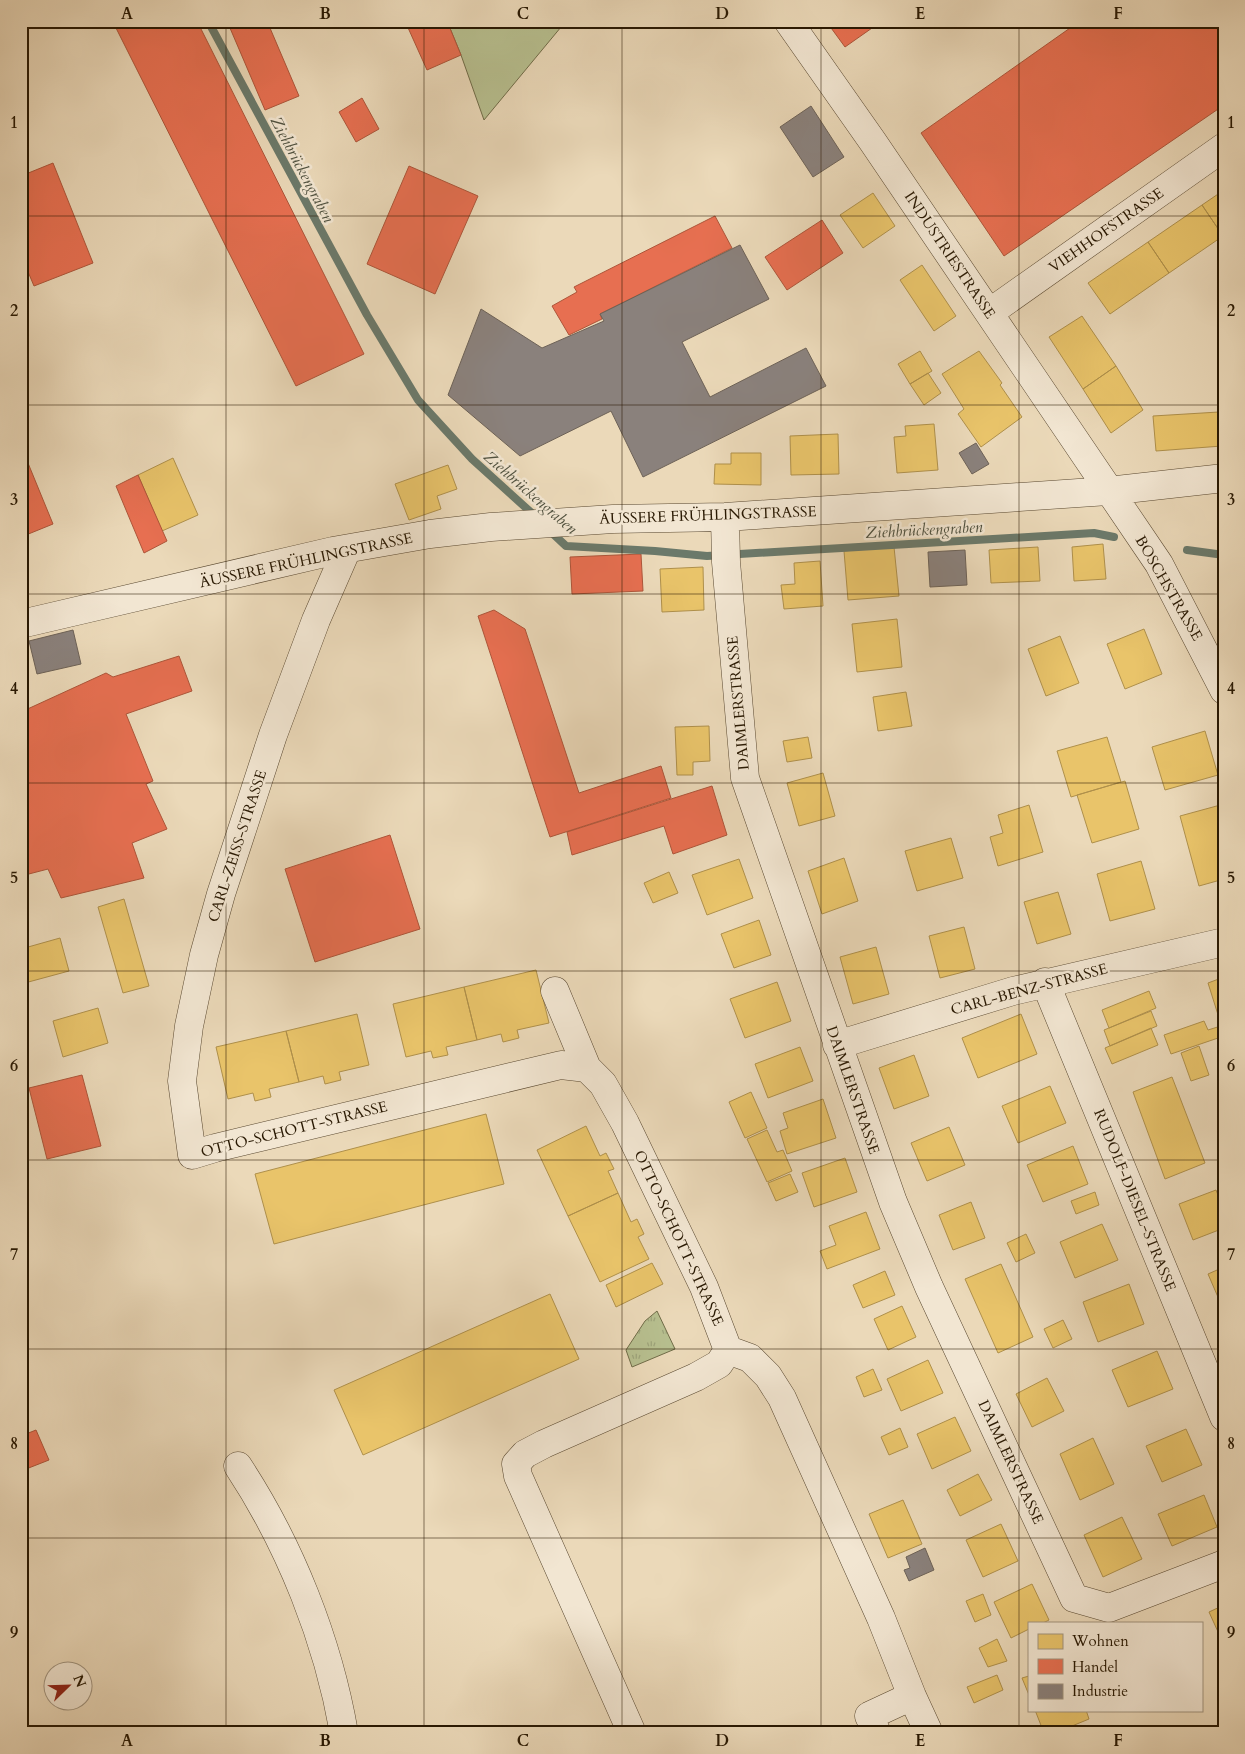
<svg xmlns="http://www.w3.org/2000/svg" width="1245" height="1754" font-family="Cardo,serif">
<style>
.grass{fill:#b7bf8f;stroke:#706c48}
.park{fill:url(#park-tufts);stroke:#706c48}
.homes{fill:#e9c46a;stroke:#af904b}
.shops{fill:#e76f51;stroke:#ae5539}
.industry{fill:#8a817c;stroke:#6d6257}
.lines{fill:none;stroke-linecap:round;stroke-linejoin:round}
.stream{stroke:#6b796a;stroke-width:8}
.minor-casing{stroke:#594830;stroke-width:29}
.minor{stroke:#f2e6d2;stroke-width:28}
.grid{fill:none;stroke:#281802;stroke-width:1;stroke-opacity:0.55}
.labels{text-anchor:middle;stroke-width:5;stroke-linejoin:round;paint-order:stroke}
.street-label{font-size:15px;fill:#281802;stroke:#f2e6d2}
.water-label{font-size:16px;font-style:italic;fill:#4f513f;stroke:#f2e6d2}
.neatline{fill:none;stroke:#281802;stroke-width:2}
.grid-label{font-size:16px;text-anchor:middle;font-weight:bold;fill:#281802}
</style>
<defs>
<pattern id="park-tufts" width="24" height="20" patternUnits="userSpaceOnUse" patternTransform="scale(1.25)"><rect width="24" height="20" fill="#b7bf8f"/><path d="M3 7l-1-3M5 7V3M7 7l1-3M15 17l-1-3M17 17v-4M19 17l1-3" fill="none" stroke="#9da37a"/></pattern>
</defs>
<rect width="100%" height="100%" fill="#ebd9b9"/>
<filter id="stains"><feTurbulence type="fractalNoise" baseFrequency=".004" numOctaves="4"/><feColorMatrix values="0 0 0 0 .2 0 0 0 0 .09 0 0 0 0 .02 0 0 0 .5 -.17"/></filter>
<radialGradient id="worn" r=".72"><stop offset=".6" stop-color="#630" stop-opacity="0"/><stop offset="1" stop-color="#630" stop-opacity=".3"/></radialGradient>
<!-- grass -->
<path class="grass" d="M447,21H566L484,120L461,55Z"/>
<!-- park -->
<path class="park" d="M657,1311L675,1349L632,1367L626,1350L645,1321Z"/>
<!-- homes -->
<path class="homes" d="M1224,190V235L1223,236L1202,205Z
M873,193L895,226L863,248L840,215Z
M1202,205L1223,236L1169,273L1148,242Z
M1148,242L1169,273L1110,314L1088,283Z
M922,265L956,316L934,331L900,280Z
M1082,316L1116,366L1083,389L1049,337Z
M920,351L932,371L910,384L898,364Z
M979,351L1002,383L1000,385L1022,417L981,447L958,414L964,409L942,374Z
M1116,366L1143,410L1111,433L1083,389Z
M928,373L941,393L924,405L910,384Z
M1219,412L1222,446L1156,451L1153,416Z
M934,424L938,470L897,473L894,437L906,436L905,426Z
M838,434L839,474L791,475L790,436Z
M731,453H761V485L714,484L715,464H731Z
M173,458L198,515L162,531L138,475Z
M448,465L457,489L437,496L441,509L409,520L395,484Z
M1103,544L1106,579L1074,581L1072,547Z
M894,547L899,596L848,600L844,551Z
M1038,547L1040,581L991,583L989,550Z
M820,561L823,606L784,609L781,585L795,584L794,563Z
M703,567L704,610L662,612L660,569Z
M897,619L902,667L857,672L852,624Z
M1144,629L1162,674L1125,689L1107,644Z
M1060,636L1079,683L1046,696L1028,649Z
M906,692L912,726L878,731L873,697Z
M709,726L710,761L693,762V775H677L675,727Z
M1205,731L1218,775L1165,790L1152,747Z
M808,737L812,758L787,762L783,741Z
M1107,737L1121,782L1071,797L1057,751Z
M823,773L835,816L799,826L787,783Z
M1125,781L1139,829L1092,843L1077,795Z
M1224,804V879L1199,886L1180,816Z
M1029,805L1043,852L998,866L990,837L1003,833L998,815Z
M951,838L963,878L917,891L905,851Z
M844,858L858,901L822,914L808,871Z
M739,859L753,898L707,915L692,875Z
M1141,861L1155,909L1110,921L1097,874Z
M669,872L678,893L653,903L644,883Z
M1058,892L1071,934L1037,944L1024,902Z
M124,899L149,986L123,993L98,907Z
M759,920L771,955L734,968L721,934Z
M964,927L975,969L940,978L929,936Z
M60,938L69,971L21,984V949Z
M876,947L889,994L853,1004L840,957Z
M536,970L549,1023L517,1030L519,1038L503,1042L501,1034L477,1040L464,987Z
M1224,977V1019L1220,1021L1208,983Z
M777,982L791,1021L745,1038L730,999Z
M464,987L477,1040L446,1047L448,1055L433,1058L431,1051L406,1057L393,1004Z
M1149,991L1156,1008L1109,1028L1102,1010Z
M98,1008L108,1043L63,1057L53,1021Z
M1151,1011L1157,1026L1110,1046L1104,1030Z
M357,1014L369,1065L339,1072L341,1080L325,1084L323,1076L299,1082L286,1031Z
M1021,1014L1037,1054L978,1078L962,1038Z
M1204,1021L1208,1030L1224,1025V1036L1171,1054L1164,1035Z
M1151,1028L1158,1045L1112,1064L1105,1048Z
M286,1031L299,1082L269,1089L271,1097L255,1101L253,1093L228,1099L216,1047Z
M1199,1046L1209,1075L1191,1081L1181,1053Z
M800,1047L813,1081L768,1098L755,1064Z
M914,1055L929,1096L894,1109L879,1068Z
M1172,1077L1205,1163L1165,1179L1133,1092Z
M1050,1086L1066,1123L1018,1143L1002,1106Z
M751,1092L767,1128L745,1138L729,1102Z
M1224,1092V1112L1218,1093Z
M823,1099L836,1138L787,1154L780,1131L788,1128L783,1113Z
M486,1114L504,1184L274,1244L255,1174Z
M586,1126L600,1156L606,1153L614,1169L608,1171L618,1193L568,1216L537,1150Z
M949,1127L965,1165L927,1181L911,1143Z
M767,1130L777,1152L783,1150L792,1171L767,1182L747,1139Z
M1073,1146L1088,1184L1043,1202L1027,1165Z
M845,1158L857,1192L814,1207L802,1173Z
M790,1174L798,1192L776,1201L768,1183Z
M1216,1190L1224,1210V1228L1193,1240L1179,1204Z
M1095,1192L1099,1205L1076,1214L1071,1201Z
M618,1193L631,1222L637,1219L644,1234L638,1237L649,1259L600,1282L568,1216Z
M971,1202L985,1238L953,1250L939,1215Z
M866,1212L880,1249L827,1269L820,1251L836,1245L829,1226Z
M1102,1224L1118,1260L1075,1278L1060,1242Z
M1026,1234L1035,1253L1016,1262L1007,1243Z
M652,1263L663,1284L616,1307L606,1285Z
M1001,1264L1033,1337L998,1353L965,1279Z
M1224,1267V1311L1208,1274Z
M885,1271L895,1295L863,1308L853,1285Z
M1129,1284L1144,1324L1098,1342L1083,1302Z
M550,1294L579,1359L363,1455L334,1390Z
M902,1306L916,1337L888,1350L874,1319Z
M1063,1320L1072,1339L1053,1348L1044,1329Z
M1157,1351L1173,1389L1128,1407L1112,1370Z
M928,1360L943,1393L901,1411L887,1379Z
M873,1369L882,1390L864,1397L856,1377Z
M1047,1378L1064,1411L1032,1427L1016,1394Z
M955,1417L971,1451L932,1469L917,1434Z
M900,1428L908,1447L889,1455L881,1437Z
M1186,1429L1202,1465L1162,1482L1146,1446Z
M1093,1438L1114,1484L1080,1500L1060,1454Z
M978,1474L992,1500L960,1516L947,1490Z
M1204,1495L1217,1527L1172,1546L1158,1514Z
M903,1500L922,1544L888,1558L869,1514Z
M1122,1517L1142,1559L1103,1577L1084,1535Z
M1001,1524L1018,1561L983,1577L966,1540Z
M1032,1584L1049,1620L1043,1623H1029V1629L1011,1638L994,1602Z
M983,1594L991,1615L975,1622L966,1601Z
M1224,1605V1645L1209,1612Z
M997,1639L1007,1661L988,1667L979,1648Z
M997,1675L1003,1690L974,1703L967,1687Z
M1029,1676V1695L1022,1678Z
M1035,1710H1086L1089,1719L1055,1733H1044Z"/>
<!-- shops -->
<path class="shops" d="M114,21H129L116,28Z
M129,21H197L364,354L296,386L116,28Z
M227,21H267L299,96L265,110Z
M405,21H447L461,55L427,70Z
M826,21H882L845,47Z
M1080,21H1224V105L1004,256L921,133Z
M362,98L379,129L356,142L339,112Z
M53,163L93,263L34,286L21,255V176Z
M409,166L478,196L435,294L367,264Z
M715,216L732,248L600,314L602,319L569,335L552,306L577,292L574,287Z
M822,220L843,253L787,290L765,257Z
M21,446L53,524L21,537Z
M138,475L167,541L144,553L116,486Z
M641,554L643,591L572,594L570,557Z
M494,610L525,629L579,793L661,766L671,798L550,837L478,616Z
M179,656L192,691L126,714L153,781L146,784L167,829L132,843L144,878L61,898L48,869L25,875L27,891L21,892V712L106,673L113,677Z
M712,786L727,835L673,854L664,826L572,855L567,832Z
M390,835L420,929L315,962L285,869Z
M82,1075L101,1146L47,1159L29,1088Z
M36,1430L49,1460L21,1471V1436Z"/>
<!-- industry -->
<path class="industry" d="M811,106L844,157L813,177L780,127Z
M740,245L769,299L682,342L710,397L806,348L826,386L643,477L611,411L520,456L448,395L481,309L542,348L604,321L600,314Z
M976,443L989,464L972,474L959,453Z
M965,550L967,585L930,587L928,552Z
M73,630L81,664L37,674L29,641Z
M925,1548L934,1570L909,1581L904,1570L910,1568L906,1557Z"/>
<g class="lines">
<!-- stream -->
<path class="stream" d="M208,21L367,315L418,400L472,459L535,516
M550,531L566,546L655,551L707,556L1094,533L1114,537
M1187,550L1224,555"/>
<!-- minor casing -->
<g class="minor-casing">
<path id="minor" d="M788,21L873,142L1159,564L1224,690
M989,313L1224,147
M725,517L726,562L745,778L893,1202L929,1287L1074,1598L1109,1608L1224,1564
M347,549L316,620L273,735L221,894L204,955L189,1026L182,1081L192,1155L215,1148L561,1065L587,1068L603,1084L625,1123L704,1287L728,1350L719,1364L696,1377L544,1444L525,1454L516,1464L518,1476L632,1733
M21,624L333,551L430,534L491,527L613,519L725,517L1108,491L1224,478
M1045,982L1224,1417
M555,991L587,1068
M837,1045L1013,991L1224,942
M728,1350L750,1358L768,1376L782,1398L881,1618L912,1696L929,1733
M238,1466C290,1545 328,1640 344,1733
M877,1733L869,1716L912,1696"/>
</g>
<!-- minor -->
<use href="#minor" class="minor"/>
</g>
<!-- grid -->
<path class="grid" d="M226,21V1733M424,21V1733M622,21V1733M821,21V1733M1019,21V1733M21,216H1224M21,405H1224M21,594H1224M21,783H1224M21,971H1224M21,1160H1224M21,1349H1224M21,1538H1224"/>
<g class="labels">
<!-- street labels -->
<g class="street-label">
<text transform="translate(1106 230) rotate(-35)" y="5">VIEHHOFSTRASSE</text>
<text transform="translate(950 255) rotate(56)" y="5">INDUSTRIESTRASSE</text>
<text transform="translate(708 515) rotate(-2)" y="5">ÄUSSERE FRÜHLINGSTRASSE</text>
<text transform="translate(306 560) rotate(-12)" y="5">ÄUSSERE FRÜHLINGSTRASSE</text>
<text transform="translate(1169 588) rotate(60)" y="5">BOSCHSTRASSE</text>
<text transform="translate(738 703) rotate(-95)" y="5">DAIMLERSTRASSE</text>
<text transform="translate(237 846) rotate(-72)" y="5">CARL-ZEISS-STRASSE</text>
<text transform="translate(1029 989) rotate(-15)" y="5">CARL-BENZ-STRASSE</text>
<text transform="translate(853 1090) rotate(71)" y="5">DAIMLERSTRASSE</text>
<text transform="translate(294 1129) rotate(-14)" y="5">OTTO-SCHOTT-STRASSE</text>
<text transform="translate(1135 1200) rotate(68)" y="5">RUDOLF-DIESEL-STRASSE</text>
<text transform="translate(679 1238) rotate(65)" y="5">OTTO-SCHOTT-STRASSE</text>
<text transform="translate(1011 1462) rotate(65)" y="5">DAIMLERSTRASSE</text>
</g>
<!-- water labels -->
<g class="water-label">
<text transform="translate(303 169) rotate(62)" y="6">Ziehbrückengraben</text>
<text transform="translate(531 492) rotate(41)" y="6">Ziehbrückengraben</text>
<text transform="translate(924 529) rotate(-3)" y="6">Ziehbrückengraben</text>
</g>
</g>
<!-- margin -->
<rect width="1245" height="1754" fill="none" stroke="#ebd9b9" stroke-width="55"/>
<!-- legend -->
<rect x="1028" y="1622" width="175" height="90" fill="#f2e6d2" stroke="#a1947f"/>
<rect x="1038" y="1634" width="25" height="15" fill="#e9c46a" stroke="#a1947f"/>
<text x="1072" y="1646" font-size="15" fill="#281802">Wohnen</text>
<rect x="1038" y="1659" width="25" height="15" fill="#e76f51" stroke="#a1947f"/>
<text x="1072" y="1672" font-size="15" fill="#281802">Handel</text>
<rect x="1038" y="1684" width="25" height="15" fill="#8a817c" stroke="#a1947f"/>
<text x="1072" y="1696" font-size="15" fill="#281802">Industrie</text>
<!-- north arrow -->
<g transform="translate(68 1686) rotate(67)"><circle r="24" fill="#f2e6d2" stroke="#a1947f"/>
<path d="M0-4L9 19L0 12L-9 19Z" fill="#8f2418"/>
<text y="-8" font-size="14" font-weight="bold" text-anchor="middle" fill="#281802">N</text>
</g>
<rect x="28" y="28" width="1190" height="1698" class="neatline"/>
<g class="grid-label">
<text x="127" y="19">A</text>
<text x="325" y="19">B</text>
<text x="523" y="19">C</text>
<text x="722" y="19">D</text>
<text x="920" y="19">E</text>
<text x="1118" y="19">F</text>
<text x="14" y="128">1</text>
<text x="1231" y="128">1</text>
<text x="14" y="316">2</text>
<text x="1231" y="316">2</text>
<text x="14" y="505">3</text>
<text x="1231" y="505">3</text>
<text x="14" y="694">4</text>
<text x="1231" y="694">4</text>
<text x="14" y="883">5</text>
<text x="1231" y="883">5</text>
<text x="14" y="1071">6</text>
<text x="1231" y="1071">6</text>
<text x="14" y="1260">7</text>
<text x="1231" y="1260">7</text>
<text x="14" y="1449">8</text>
<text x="1231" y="1449">8</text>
<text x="14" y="1638">9</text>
<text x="1231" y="1638">9</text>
<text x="127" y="1746">A</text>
<text x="325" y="1746">B</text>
<text x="523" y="1746">C</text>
<text x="722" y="1746">D</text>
<text x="920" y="1746">E</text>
<text x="1118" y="1746">F</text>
</g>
<rect width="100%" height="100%" filter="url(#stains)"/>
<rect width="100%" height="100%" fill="url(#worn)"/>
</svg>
